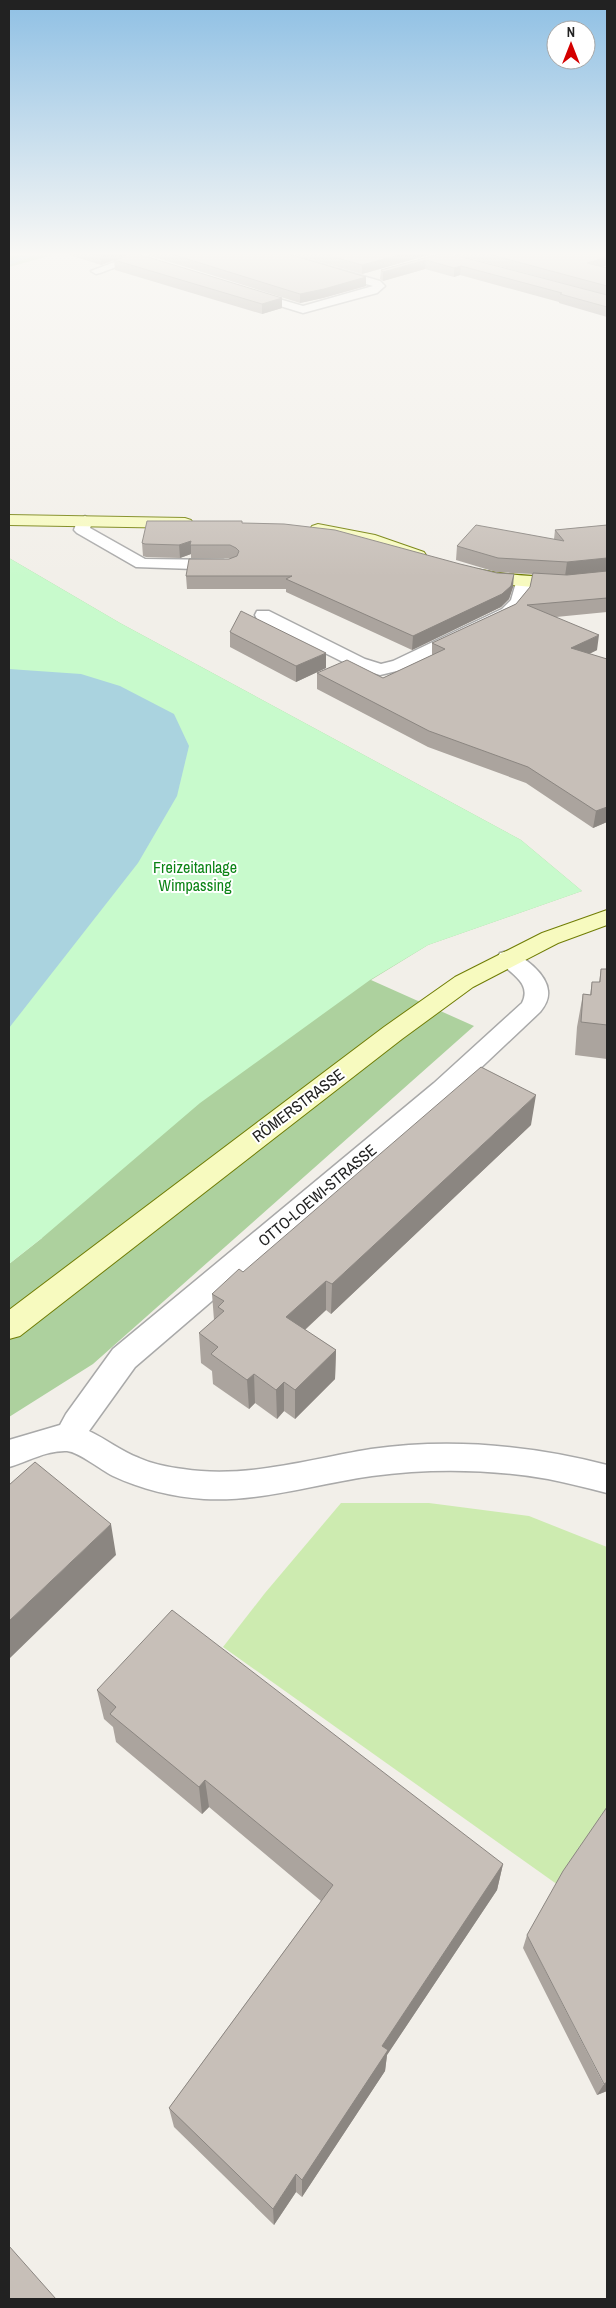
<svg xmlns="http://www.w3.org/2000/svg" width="616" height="2308" font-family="'Archivo Narrow',sans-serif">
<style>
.grass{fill:#cdebb0}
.forest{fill:#add19e}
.park{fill:#c8facc}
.water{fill:#aad3df}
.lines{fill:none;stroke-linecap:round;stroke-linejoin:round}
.stream{stroke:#aad3df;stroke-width:4.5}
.street-casing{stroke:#a9a9a9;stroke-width:3}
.secondary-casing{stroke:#707d05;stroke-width:2}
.street{fill:#fff;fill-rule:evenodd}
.secondary{fill:#f7fabf;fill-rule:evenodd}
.wall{fill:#aba49e}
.shaded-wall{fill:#8b8681}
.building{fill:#c7bfb8;stroke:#8b8681}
.labels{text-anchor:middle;stroke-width:4;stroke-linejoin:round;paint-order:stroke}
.park-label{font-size:16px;fill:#0c8416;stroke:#fff}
.street-label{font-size:16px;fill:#222;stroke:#fff}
</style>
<rect width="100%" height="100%" fill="#f2efe9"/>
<!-- grass -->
<path class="grass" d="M341,1503H429L529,1516L607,1547V1814L558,1885L223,1647L265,1593Z"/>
<!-- forest -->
<path class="forest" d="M55,254L49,256L9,267V255Z
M9,558L120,623L521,840L582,891L428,945L371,980L474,1026L93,1364L9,1417V1264L42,1238L9,634Z"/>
<!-- park -->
<path class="park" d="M9,558L120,623L521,840L582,891L428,945L370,980L200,1103L42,1238L9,1264Z"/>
<!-- water -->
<path class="water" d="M9,669L81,674L120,686L174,714L189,746L177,796L138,863L9,1028Z"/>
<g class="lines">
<!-- stream -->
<path class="stream" d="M9,263L32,254"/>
<!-- street casing -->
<g class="street-casing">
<path id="street" d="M136,254H151L100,273L96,274L91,271Z
M271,254H287L380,281L385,286L377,293L303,313L244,295L243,293L248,290L303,306L373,286L272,256Z
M85,516L93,521L90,528L145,559L223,560L229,562L231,565L229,568L223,570L136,567L77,533L74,530L77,521Z
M523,577L529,579L531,582L527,601L514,617L405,669L380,675L353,667L257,619L255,615L257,611H269L365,659L381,664L393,661L502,609L511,600L517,579Z
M508,951C523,955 547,974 548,991C549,999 545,1006 540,1012L452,1095L135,1367L89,1431C106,1439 121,1451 139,1458C152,1464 168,1467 183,1469C246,1479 309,1459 371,1449C450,1438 529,1445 607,1465V1493C588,1488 568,1483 548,1479C490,1469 431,1468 372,1476C316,1484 261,1502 204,1499C173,1497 141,1489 113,1476C101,1470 79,1452 67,1451C47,1450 27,1462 9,1467V1440L60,1425L66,1414L113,1349L434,1083L522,1003C533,981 507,973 497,958L500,953Z"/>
</g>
<!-- secondary casing -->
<g class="secondary-casing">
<path id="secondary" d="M9,515L185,518L191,520L193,523L191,526L185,528L9,525Z
M318,524L375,535L424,552L426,555L424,558L418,560L366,542L312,532L310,529L312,526Z
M476,569C520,578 563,578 607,574V584C561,589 516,589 470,578L468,574L470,570Z
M607,910V925L558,943L473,987L402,1039L20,1336L9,1339V1310L384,1027L455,977L542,933Z"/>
</g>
<!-- street -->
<use href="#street" class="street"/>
<!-- secondary -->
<use href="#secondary" class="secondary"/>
</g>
<!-- wall -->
<path class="wall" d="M66,254H130L101,265Z
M151,254H288L366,277V286L323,298L300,303L151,256Z
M293,254H430L429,255L362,274Z
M439,254L607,295V317L559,303V302L460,275L454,277L425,269L383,281L380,279L381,270Z
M454,254H607V265L602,267L607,268V295Z
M114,260L282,298V308L262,314L115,270Z
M242,523L513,587L509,599L501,607L412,650L286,592V589H187L186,576L231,558H191V554L180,558L146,557L143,556L142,543Z
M607,525V612L556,617L597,650L589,654L607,659V822L593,828L526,783L428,747L317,689V673L383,678L432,655V643L516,604L530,587L533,574L496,572L456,560L457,546L554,539L555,530Z
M230,632L326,668L296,682L230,647Z
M601,969H607V1059L575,1055L577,1027L583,994L590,995L592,982H599Z
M531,1125L331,1314L326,1310L305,1330L336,1350L335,1379L295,1419L284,1411L277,1419L255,1403L249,1409L213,1384L212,1371L201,1363L199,1333L214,1320L212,1294L243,1272Z
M97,1690L503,1864L497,1890L387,2055L385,2071L302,2197L296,2192L274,2225L174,2127L169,2108L321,1901L209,1807L202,1814L116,1742L113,1727L104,1719Z
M527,1935L607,2091L597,2095L523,1948Z"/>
<!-- shaded-wall -->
<path class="shaded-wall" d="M107,254H130L101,265L100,256Z
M402,254H430L429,255L362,274V265Z
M607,257V265L586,272L587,263Z
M426,260L425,269L383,281V272Z
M461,266L460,275L454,277V268Z
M366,277V286L323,298L300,303V294Z
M282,298V308L262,314V304Z
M191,541V554L180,558L179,545Z
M607,558V572L565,576L567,562Z
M514,574L513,587L509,599L501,607L412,650L413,636Z
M599,635L597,650L569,664L571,648Z
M326,653V668L296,682V666Z
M607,807V822L593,828L596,811Z
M536,1095L531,1125L331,1314L332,1284Z
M326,1281V1310L286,1347V1317Z
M336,1350L335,1379L295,1419V1390Z
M254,1374L255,1403L249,1409L247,1380Z
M284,1382V1411L277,1419L276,1390Z
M111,1524L116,1555L9,1659V1621Z
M205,1780L209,1807L202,1814L199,1787Z
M503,1864L497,1890L387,2055L385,2071L302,2197V2180L382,2046Z
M607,2082V2091L597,2095L604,2084Z
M296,2174V2192L274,2225L273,2209Z"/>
<!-- building -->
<path class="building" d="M92,254H107L100,256Z
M135,254H138L282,298L262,304L114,260Z
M171,254H288L366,277L324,289L300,294Z
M323,254H402L362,265Z
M439,254H451L607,295V307L560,294L562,293L461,266L454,268L426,260L383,272L381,270Z
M488,254H607V257L587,263L607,268V286Z
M147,521H242V523L284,524L335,530L460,564L497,573L514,574L511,586L502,594L413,636L286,579L292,576H186L189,559H229L237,556L239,551L236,548L230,545H190L191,541L179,545L145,544L142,543Z
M476,525L564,541L555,530L607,525V558L567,562L498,558L457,546Z
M607,571V598L527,605L599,635L571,648L607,659V807L596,811L528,767L429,731L317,673L347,660L383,678L445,649L432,643L516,604L530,587L533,573L567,575Z
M241,611L326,653L296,666L230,632Z
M601,969H607V1025L581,1022L583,994L591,995L592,982H600Z
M481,1067L536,1095L332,1284L326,1281L286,1317L336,1350L295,1390L284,1382L276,1390L254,1374L247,1380L211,1354L218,1347L199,1333L224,1311L218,1307L224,1301L212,1294L239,1269L243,1272Z
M35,1462L111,1524L9,1621V1485Z
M172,1610L503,1864L382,2046L388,2050L302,2180L296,2174L273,2209L169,2108L333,1885L205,1780L199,1787L110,1714L116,1707L97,1690Z
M607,1807V2082L604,2084L527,1935L563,1871Z
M9,2246L56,2299H9Z"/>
<!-- sky -->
<linearGradient id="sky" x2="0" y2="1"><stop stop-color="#8fc0e4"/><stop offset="0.44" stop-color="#f9f8f5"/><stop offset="1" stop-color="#f9f8f5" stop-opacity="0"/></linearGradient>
<rect width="616" height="577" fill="url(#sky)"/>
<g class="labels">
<!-- park labels -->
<g class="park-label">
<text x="195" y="873">Freizeitanlage<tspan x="195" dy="18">Wimpassing</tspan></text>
</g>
<!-- street labels -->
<g class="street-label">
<text transform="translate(298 1105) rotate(-37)" y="6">RÖMERSTRASSE</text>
<text transform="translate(317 1195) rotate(-40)" y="6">OTTO-LOEWI-STRASSE</text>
</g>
</g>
<!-- border -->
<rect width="616" height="2308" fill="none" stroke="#222222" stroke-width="20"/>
<!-- north arrow -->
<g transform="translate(571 45)"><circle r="24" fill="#ffffff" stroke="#a7a7a7"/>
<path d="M0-4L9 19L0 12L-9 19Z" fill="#d40000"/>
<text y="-8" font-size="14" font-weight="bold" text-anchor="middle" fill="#222222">N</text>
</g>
</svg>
